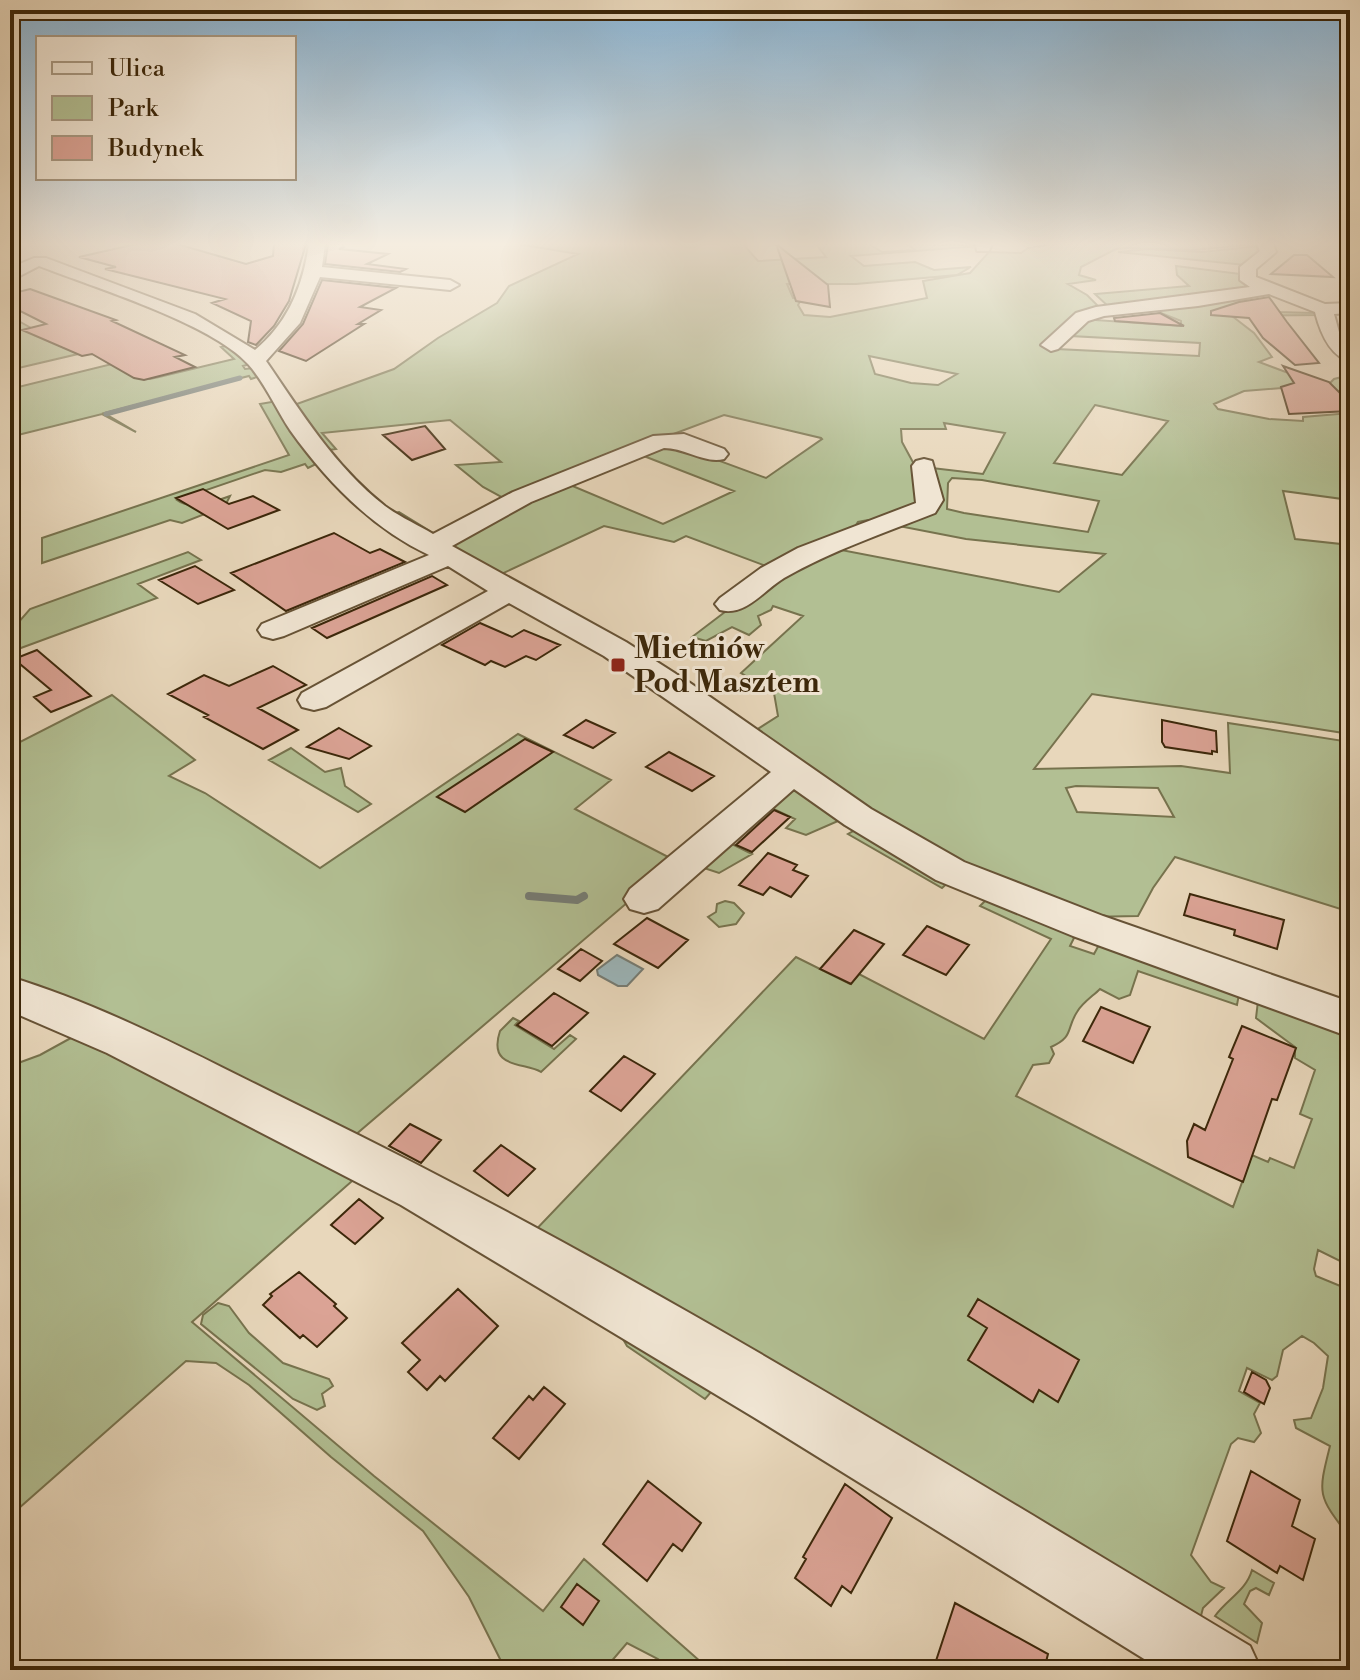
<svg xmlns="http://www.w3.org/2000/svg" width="1360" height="1680" font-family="'Libre Bodoni',serif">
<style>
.green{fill:#b2bf93;stroke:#77734e;stroke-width:2;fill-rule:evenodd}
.water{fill:#9cb7bc;stroke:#767d75;stroke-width:2}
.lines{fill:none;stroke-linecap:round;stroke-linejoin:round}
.stream-far1{stroke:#767d75;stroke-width:5}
.stream{stroke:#767d75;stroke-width:8}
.building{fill:#dba395;stroke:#3c270a;stroke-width:2}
.minor-casing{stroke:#675336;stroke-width:4}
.minor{fill:#f0e5d3;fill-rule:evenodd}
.poi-dot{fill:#8f2418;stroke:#f0e5d3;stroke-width:3}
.labels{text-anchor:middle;stroke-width:6;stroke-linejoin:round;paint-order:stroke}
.poi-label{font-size:30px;font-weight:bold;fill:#3c270a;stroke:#f0e5d3;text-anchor:start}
</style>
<rect width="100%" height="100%" fill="#e8d7bb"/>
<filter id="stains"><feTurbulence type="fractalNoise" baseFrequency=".0025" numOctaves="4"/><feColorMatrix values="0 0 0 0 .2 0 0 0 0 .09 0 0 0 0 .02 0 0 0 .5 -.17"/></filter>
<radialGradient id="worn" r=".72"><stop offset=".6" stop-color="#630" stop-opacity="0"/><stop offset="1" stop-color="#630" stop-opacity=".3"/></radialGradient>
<!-- green -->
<path class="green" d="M517,244H743L758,261L826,257L816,244H869L882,252L915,250L907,244L978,246L851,256L864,266L915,262L934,270L971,267L957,275L856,284H787L793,298H802L798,305L804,315L830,317L927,298L923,281L970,273L989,252L1021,253L1028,248L1055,244H1258L1193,250L1127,248L1116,249L1081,267L1079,275L1096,280L1068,284L1087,295L1101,309L1078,316L1057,349L1199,356L1200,343L1071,336L1081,319L1181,326V321L1151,309L1241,294L1247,299L1238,302L1277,312L1313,313L1305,306H1312L1318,315L1232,316L1254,333L1272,357L1259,362L1326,387L1334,379L1350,375V398L1282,388L1244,391L1214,404L1218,409L1269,419L1303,421V417L1350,413V424L1343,426L1344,429L1350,430V500L1283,491L1295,539L1350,545V734L1092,694L1034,769L1181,766L1230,773L1228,723L1350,742V912L1175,857L1153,888L1138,916L1085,917L945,859L753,732L778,716L774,693L741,673L803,616L773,606L771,610L758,616L761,625L749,635L732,627L706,641L692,637L775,574L831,548L1059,592L1105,554L966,539L868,520L858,522L856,525L860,528L774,569L686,536L674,542L604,526L495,577L391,514L399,512L443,539L509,501L483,487L456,465L501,462L450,420L322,433L336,449L329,450L294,405L394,369L438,338L497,303L509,286L578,254ZM869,356L957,374L938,385L911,383L875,374ZM1095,405L1168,421L1122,475L1054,463ZM724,415L821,438L822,439L766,478L660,439ZM944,423L1005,433L983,474L915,466L902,442L901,429H946ZM636,453L734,491L663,524L563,482ZM952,478L982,480L1099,501L1088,532L964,513L947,509L948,483ZM1076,786L1158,788L1174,817L1077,812L1066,788Z
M1260,246L1264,250L1245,265L1118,252L1148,249L1202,252Z
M1176,266L1241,274L1240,278L1259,287L1110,308L1095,294L1189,286L1177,275Z
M15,319L78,354L10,370V320Z
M230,345L251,364L243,366L245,369L254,368L260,376L251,379L249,376L104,413L136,432L102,414L10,437V389L120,362L150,379L159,377L234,359L221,347Z
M277,401L318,463L308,468L305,464L281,472L265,470L177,500C191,511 213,502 230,496L225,506L182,523L170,520L42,563V538L289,455L260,404Z
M188,552L201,560L138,584L157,598L10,652V632L30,609Z
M112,695L195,760L169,776L205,793L320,868L518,734L611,780L575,809L676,861L354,1136L10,978V747Z
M291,748L325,772L341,768L345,786L371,804L358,812L269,760Z
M791,784L839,815L838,821L806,835L786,828L795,819L763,804Z
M857,829L951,880L942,888L848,834Z
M726,841L752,854L719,873L698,866Z
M989,897L1077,932L1070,946L1094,954L1101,941L1239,994L1237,1005L1138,971L1130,995L1119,999L1100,989C1093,996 1082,1003 1077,1012C1066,1029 1074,1037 1051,1047L1054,1054L1049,1063L1033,1065L1016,1096L1233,1207L1252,1155L1268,1162L1270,1158L1294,1168L1312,1119L1300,1114L1315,1070L1295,1058V1047L1256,1018L1258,1001L1350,1030V1266L1318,1250L1314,1269L1316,1276L1350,1290V1527L1348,1535C1317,1495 1318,1494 1330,1446L1296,1428L1294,1420L1311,1418L1323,1388L1328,1356L1314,1343L1302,1336L1283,1350L1277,1376L1272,1380L1247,1368L1239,1391L1260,1403L1254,1414L1261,1433L1254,1442L1238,1438L1231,1444L1191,1555L1211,1582L1224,1588L1203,1608L1196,1635L527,1239L796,957L850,984L859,974L984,1039L1051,939L980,906Z
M725,901L734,903L744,913L736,924L719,927L708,917L716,912L717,904Z
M513,1018L519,1021L515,1025L554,1049L570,1035L576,1039L541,1072C526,1062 487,1070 500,1031Z
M80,1033L360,1174L192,1322L374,1476L543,1611L584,1559L710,1670H671L658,1659L627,1643L604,1670H502L504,1667L469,1597L423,1531L331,1457L249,1385L216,1363L186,1361L10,1516V1066L40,1055Z
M218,1303L229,1306L249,1333L283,1363L329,1379L333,1386L322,1394L325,1406L317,1410L293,1399L201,1324L203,1315Z
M623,1339L627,1340L719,1383L705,1399L627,1346Z
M1252,1570L1274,1583L1269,1595L1256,1588L1250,1591L1244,1604L1262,1623L1257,1643L1215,1616C1227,1599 1246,1591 1252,1570Z"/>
<!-- water -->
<path class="water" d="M617,955L643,969L627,986H618L598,975L597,970Z"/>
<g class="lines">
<!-- stream-far1 -->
<path class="stream-far1" d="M106,414L240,378"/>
<!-- stream -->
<path class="stream" d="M529,896L577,900L584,896"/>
</g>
<!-- building -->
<path class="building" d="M136,244H177L246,264L273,256L274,244H306L289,301L274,326L256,345L248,342L251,321L212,303L225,299L105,269L116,267L79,257Z
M328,244H343L344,247L339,249L388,254L367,264L406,269L400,272L325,264Z
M776,244L828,285L830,307L796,301Z
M1294,255H1307L1333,277L1271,274Z
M322,280L396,288L360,307L381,310L358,324H364L306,361L279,351L303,324Z
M30,289L116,320L112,321L185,355L175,357L195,367L144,380L134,378L92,354L82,356L22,330L46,324L10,306V294Z
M1269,297L1287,322L1319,363L1295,365L1263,338L1249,318L1211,315V311L1239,302Z
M1160,313L1184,326L1115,321L1114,318Z
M1283,366L1329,382L1350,403V411L1289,414L1281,387L1294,383Z
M425,426L445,449L412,460L383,435Z
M203,489L229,504L253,496L279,510L228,529L176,498Z
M334,533L370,553L380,549L405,562L286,611L231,573Z
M195,566L234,590L198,604L159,580Z
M432,576L447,585L327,638L312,628Z
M480,623L512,637L524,630L560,645L536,660L526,656L505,667L491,661L485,665L442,645Z
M37,650L91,696L51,712L34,697L51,690L14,659Z
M273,666L306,685L258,708L298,730L263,749L204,717L208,715L168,694L204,675L229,686Z
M586,720L615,733L593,748L564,735Z
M1162,720L1216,731L1217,752L1212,751V754L1165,747L1162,742Z
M339,728L346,732L371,746L349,759L307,747Z
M525,739L553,752L465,812L437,797Z
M669,752L714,776L692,791L646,767Z
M774,810L790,817L752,852L736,845Z
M768,853L797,865L793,870L808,876L791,897L770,887L763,895L739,885Z
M1190,894L1284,920L1277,949L1234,935L1235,930L1184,915Z
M647,918L688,940L658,968L614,944Z
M927,926L969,945L946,975L903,955Z
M854,930L884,944L851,984L820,969Z
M581,949L602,961L580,981L558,969Z
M554,993L588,1013L552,1046L517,1025Z
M1101,1007L1150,1027L1133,1063L1083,1041Z
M1242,1026L1296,1048L1277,1100L1272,1099L1243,1182L1188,1157L1187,1141L1194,1124L1205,1130L1233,1059L1229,1057Z
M624,1056L655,1074L621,1111L590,1091Z
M410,1124L441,1140L421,1163L389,1146Z
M501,1145L535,1169L508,1196L474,1171Z
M359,1199L383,1218L355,1244L331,1225Z
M299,1272L336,1304L334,1306L347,1318L317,1347L303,1335L300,1338L263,1305L272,1296L270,1294Z
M458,1289L498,1326L445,1381L440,1376L427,1390L408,1372L420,1360L402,1343Z
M978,1299L1079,1360L1058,1402L1039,1390L1033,1402L968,1360L987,1328L968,1316Z
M1252,1372L1266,1380L1270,1388L1264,1404L1244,1392Z
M544,1387L565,1404L519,1459L493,1438L529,1396L533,1400Z
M1251,1471L1300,1500L1292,1526L1315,1539L1303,1580L1280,1566L1277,1573L1227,1541Z
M648,1481L701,1523L682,1551L673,1544L647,1581L603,1544Z
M845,1484L892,1518L851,1593L842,1586L831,1606L795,1578L806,1559L803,1557Z
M577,1584L599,1601L583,1625L561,1607Z
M955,1603L1048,1654L1044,1670H933Z"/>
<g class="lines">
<!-- minor casing -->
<g class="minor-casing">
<path id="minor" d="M309,244H325L322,267L450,280L459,285L450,290L320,277L300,323L266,361C301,412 335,467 385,506C400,517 418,525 433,534L513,492L653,436L684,434L724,449L728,454L724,459C705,464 685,448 664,448L531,502L452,546L626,642L690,683L871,809L964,862L1103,916L1350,1002V1037L1073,936L936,880L845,825L794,789L658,909L644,913L630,909L624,899L630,889L771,772L604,656L509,603L326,707L314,710L302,707L298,700L302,693L488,591L448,566L284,636L273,639L262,636L258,630L262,624L429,555C372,528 327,482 290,430C276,409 265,383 248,364C211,323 93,287 39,266L10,281V268L34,258H46L195,314L255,350C288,323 303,286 309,244Z
M976,244H992L989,251H977Z
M1257,244H1273L1276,252L1256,269V277L1325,304L1350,303V313L1334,314L1339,332L1350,344V361C1329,356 1320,331 1315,312L1269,294L1198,306L1104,316L1088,321L1058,349L1051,351L1041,345L1076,313L1096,307L1250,287L1240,280V267L1260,251Z
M924,459L932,461L943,500L935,513C884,533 831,551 784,578C764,590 745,617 720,610L715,604L720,598L761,568L798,548L916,503L912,466L916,461Z
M10,977C115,1009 215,1065 314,1113C636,1270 942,1462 1250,1646L1261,1670H1162L755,1418L401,1205L107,1053L10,1011Z"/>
</g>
<!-- minor -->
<use href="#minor" class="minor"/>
</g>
<!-- sky -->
<linearGradient id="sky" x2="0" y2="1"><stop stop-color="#89b5d6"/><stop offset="0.51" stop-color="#f5ede0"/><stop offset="1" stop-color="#f5ede0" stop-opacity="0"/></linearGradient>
<rect width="1360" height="479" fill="url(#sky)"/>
<!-- markers -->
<rect class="poi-dot" x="610" y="657" width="16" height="16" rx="4"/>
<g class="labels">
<!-- poi labels -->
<g class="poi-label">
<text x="634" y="658">Mietniów<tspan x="634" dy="34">Pod Masztem</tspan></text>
</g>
</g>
<!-- margin -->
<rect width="1360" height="1680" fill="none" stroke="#e8d7bb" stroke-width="40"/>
<rect x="12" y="12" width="1336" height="1656" fill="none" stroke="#3c270a" stroke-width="4"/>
<rect x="20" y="20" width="1320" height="1640" fill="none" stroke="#3c270a" stroke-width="2"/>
<!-- legend -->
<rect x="36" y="36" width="260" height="144" fill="#f0e5d3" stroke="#a89983" stroke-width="2"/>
<rect x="52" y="62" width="40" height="12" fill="#f0e5d3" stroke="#a89983" stroke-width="2"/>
<text x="108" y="76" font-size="24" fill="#3c270a">Ulica</text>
<rect x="52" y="96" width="40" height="24" fill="#b2bf93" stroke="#a89983" stroke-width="2"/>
<text x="108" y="116" font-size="24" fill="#3c270a">Park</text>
<rect x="52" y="136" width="40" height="24" fill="#dba395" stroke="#a89983" stroke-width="2"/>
<text x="108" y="156" font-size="24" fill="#3c270a">Budynek</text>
<rect width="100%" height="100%" filter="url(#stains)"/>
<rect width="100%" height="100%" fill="url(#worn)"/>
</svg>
